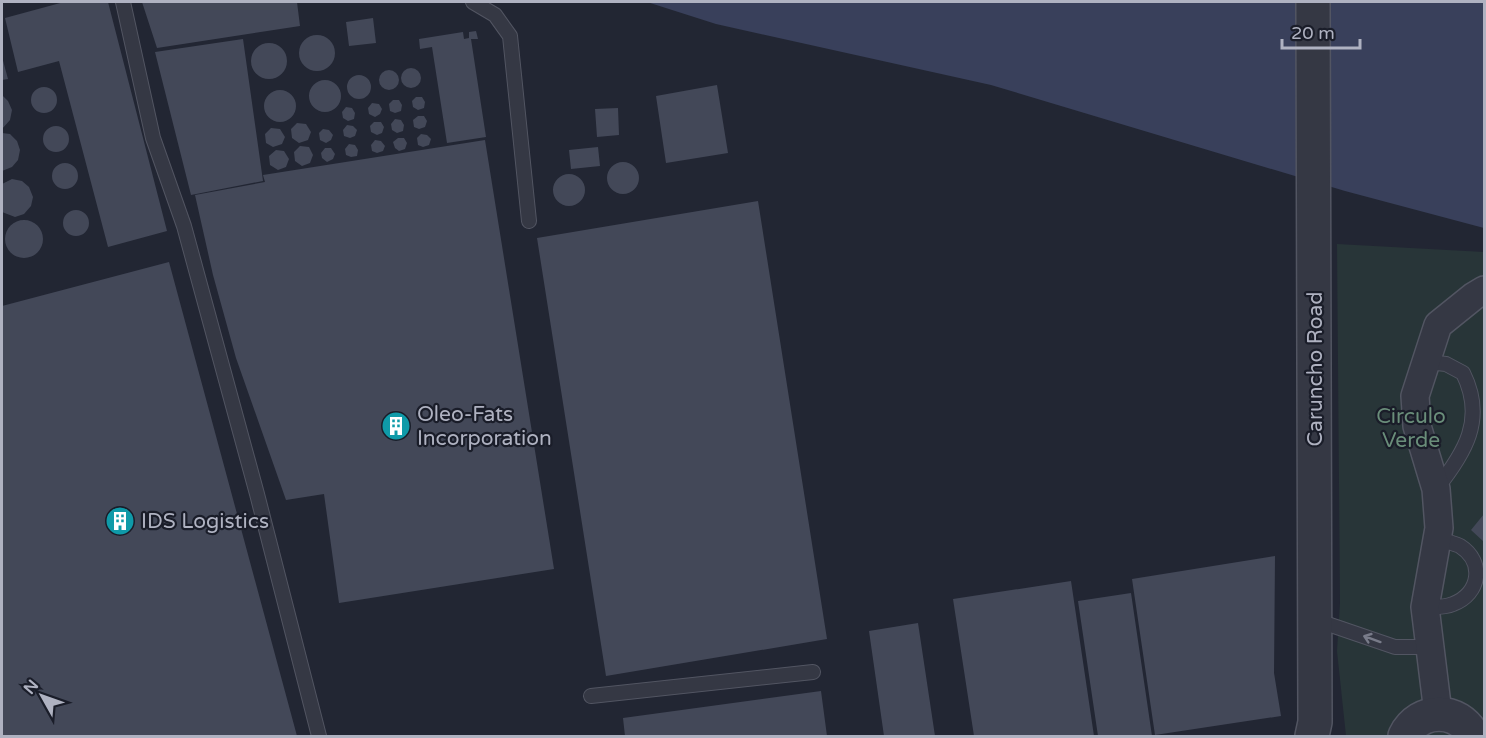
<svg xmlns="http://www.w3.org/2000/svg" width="1486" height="738" font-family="'Varela Round',sans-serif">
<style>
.green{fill:#283538}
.water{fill:#39405b}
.building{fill:#434858}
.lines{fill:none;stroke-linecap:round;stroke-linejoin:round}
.service-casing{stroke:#525562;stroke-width:16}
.minor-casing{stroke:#525562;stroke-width:30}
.tertiary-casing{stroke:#525562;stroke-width:36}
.service{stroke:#353844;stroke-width:14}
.minor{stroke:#353844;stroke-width:27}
.tertiary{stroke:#353844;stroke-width:33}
.oneway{stroke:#787b89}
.labels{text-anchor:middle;stroke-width:4.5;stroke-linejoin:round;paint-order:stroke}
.street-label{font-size:21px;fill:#afb2c1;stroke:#1a1d29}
.poi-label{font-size:21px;fill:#afb2c1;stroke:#1a1d29;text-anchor:start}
.park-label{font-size:21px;fill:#6a8e7a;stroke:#1a1d29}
</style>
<rect width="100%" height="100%" fill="#222633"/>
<!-- green -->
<path class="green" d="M1337,244L1484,252V736H1346L1337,651L1340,603Z"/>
<!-- water -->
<path class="water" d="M647,2H1484V228L1345,191L991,85L716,24Z"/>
<!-- building -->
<path class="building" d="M64,2H108L167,231L108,247L59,61L18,72L5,18Z
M142,2H297L300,26L157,48Z
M373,18L376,43L349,46L346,22Z
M476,31L478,39H471L486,137L447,143L432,47L420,49L419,39L463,32L464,39L469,38V32Z
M299 53a18 18 0 1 1 36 0a18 18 0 1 1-36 0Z
M243,39L263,181L191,195L155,52Z
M251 61a18 18 0 1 1 36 0a18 18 0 1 1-36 0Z
M2,57L8,79L2,80Z
M401 78a10 10 0 1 1 20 0a10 10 0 1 1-20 0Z
M379 80a10 10 0 1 1 20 0a10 10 0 1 1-20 0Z
M347 87a12 12 0 1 1 24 0a12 12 0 1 1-24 0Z
M309 96a16 16 0 1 1 32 0a16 16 0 1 1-32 0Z
M717,85L728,153L666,163L656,96Z
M31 100a13 13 0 1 1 26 0a13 13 0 1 1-26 0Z
M264 106a16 16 0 1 1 32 0a16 16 0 1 1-32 0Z
M2,95L8,101L12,110L10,120L2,129Z
M416,97H422L425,102L424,108L418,110L413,107L412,101Z
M393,100H399L402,105L401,111L395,113L390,111L389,104Z
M372,103L379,104L382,109L380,114L375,117L369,114L368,108Z
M346,107L352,108L355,113L354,119L348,121L343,118L342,112Z
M618,108L619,135L597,137L595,109Z
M418,116H424L427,121L425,127L419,129L414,127L413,120Z
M395,119L401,120L404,125L403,131L397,133L392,130L391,124Z
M374,122H381L384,127L382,133L377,135L371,132L370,126Z
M297,123L306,124L311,132L308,140L299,143L292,138L291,129Z
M347,125L353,126L357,130L355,136L350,138L344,136L343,130Z
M43 139a13 13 0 1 1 26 0a13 13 0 1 1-26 0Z
M271,128L280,129L285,137L282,144L273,147L266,143L265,134Z
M323,129L329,130L333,135L331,140L326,143L320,140L319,133Z
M2,133L10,134L17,141L20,150L18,160L12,167L2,171Z
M421,134L427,135L431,139L429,145L423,147L418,145L417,138Z
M398,138H404L407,143L405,149L399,151L395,148L393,142Z
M375,140L381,141L385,146L383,151L377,153L372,151L371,145Z
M485,140L554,569L339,603L324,494L286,500L236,358L213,275L195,195L265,182L263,175Z
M349,144L355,145L358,150L357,156L351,157L346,155L345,149Z
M300,146L309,147L313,155L310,163L302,166L295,161L294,152Z
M598,147L600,166L571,169L569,150Z
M325,148H331L335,154L333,159L327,162L322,158L321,153Z
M276,150L284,151L289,159L286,167L278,170L270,165L269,156Z
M607 178a16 16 0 1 1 32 0a16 16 0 1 1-32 0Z
M52 176a13 13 0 1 1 26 0a13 13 0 1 1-26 0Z
M553 190a16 16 0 1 1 32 0a16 16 0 1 1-32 0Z
M12,179L22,181L29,187L33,197L31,206L24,214L15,217L2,212V184Z
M758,201L827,639L606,676L537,238Z
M63 223a13 13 0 1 1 26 0a13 13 0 1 1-26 0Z
M5 239a19 19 0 1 1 38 0a19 19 0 1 1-38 0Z
M169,262L297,736H2V306Z
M1484,514V542L1471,530Z
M1275,556L1274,673L1281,716L1155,735L1132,579Z
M1071,581L1094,736H974L953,599Z
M1131,593L1152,736H1098L1078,601Z
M918,623L935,736H884L869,631Z
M821,691L827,736H625L623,718Z"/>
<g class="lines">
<!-- service casing -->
<g class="service-casing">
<path id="service" d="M123,2L153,138L184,226L257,494L319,736
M473,2L495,15L510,36L529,221
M1427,362L1446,364L1463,373C1486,419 1465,453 1436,489
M1425,607C1435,607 1444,608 1453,604C1480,594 1485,562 1460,546C1453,543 1445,541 1438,538
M1316,620L1395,647H1429
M591,696L813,672"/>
</g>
<!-- minor casing -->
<g class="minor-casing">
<path id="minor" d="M1438,713L1425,607L1439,528L1436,489L1417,426L1415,396L1438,325L1474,296L1484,290"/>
</g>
<!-- tertiary casing -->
<g class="tertiary-casing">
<path id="tertiary" d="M1312,736L1315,722L1313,2
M1405,736C1419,707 1459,707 1473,736"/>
</g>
<!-- service -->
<use href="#service" class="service"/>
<!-- minor -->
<use href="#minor" class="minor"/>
<!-- tertiary -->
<use href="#tertiary" class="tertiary"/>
</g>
<!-- one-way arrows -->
<defs><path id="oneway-shaft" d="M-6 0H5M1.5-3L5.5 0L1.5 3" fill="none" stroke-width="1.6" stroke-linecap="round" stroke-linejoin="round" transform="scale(1.5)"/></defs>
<use class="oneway" href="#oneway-shaft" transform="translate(1372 639) rotate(-160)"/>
<!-- icons -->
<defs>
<g id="building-disc" transform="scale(1.5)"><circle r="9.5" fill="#0f9aa8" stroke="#1a1d29"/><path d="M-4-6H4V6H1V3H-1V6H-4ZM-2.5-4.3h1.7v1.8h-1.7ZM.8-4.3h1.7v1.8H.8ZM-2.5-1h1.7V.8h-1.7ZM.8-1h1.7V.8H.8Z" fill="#fff"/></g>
</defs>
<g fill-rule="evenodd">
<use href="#building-disc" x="396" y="426"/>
<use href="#building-disc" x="120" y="521"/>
</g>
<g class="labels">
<!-- street labels -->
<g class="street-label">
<text transform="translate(1315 369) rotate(-90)" y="7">Caruncho Road</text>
</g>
<!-- poi labels -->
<g class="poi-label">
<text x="417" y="421">Oleo-Fats<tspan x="417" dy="24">Incorporation</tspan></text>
<text x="141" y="528">IDS Logistics</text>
</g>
<!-- park labels -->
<g class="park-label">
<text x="1411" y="423">Circulo<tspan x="1411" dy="24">Verde</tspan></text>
</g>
</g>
<!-- border -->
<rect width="1486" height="738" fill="none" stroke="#afb2c1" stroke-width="6"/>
<!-- north arrow -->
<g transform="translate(42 696) rotate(310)" stroke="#1a1d29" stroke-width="4.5" paint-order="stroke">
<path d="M0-4.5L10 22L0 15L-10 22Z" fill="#afb2c1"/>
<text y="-9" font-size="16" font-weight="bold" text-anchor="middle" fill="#afb2c1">N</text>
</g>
<!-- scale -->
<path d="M1282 39v9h78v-9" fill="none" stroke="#afb2c1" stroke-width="3"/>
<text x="1291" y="39" font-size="18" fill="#afb2c1" stroke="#1a1d29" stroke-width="4.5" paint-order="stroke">20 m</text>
</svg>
